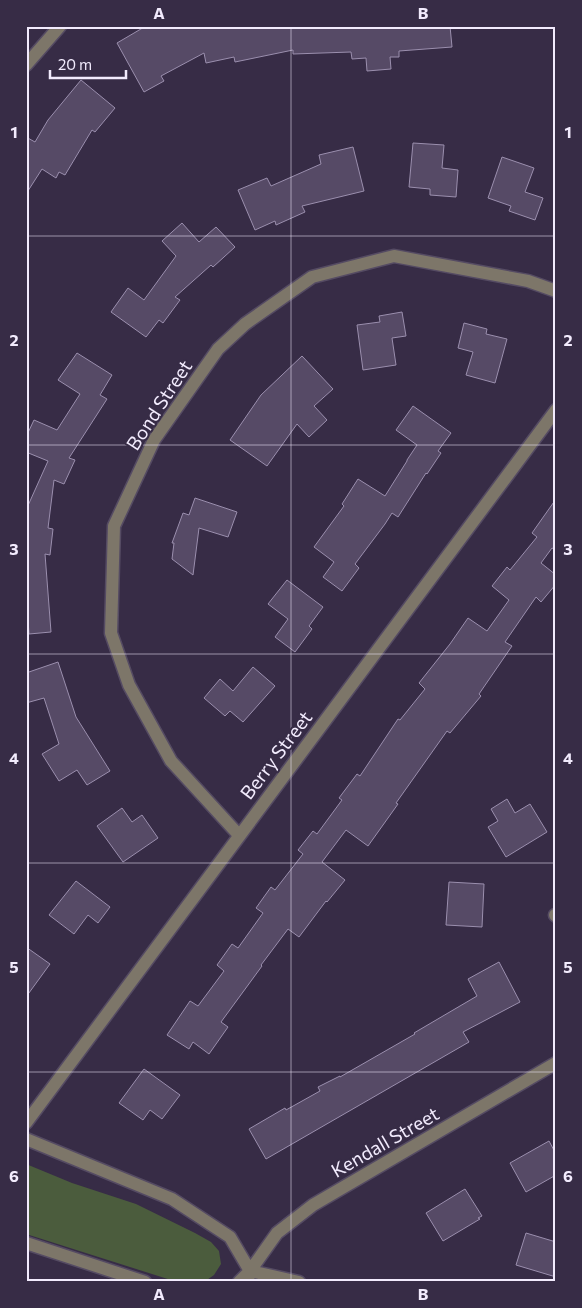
<svg xmlns="http://www.w3.org/2000/svg" width="582" height="1308" font-family="Commissioner,sans-serif">
<style>
.green{fill:#4b5c3d}
.building{fill:#564a66;stroke:#9b8fae}
.lines{fill:none;stroke-linecap:round;stroke-linejoin:round}
.minor-casing{stroke:#554b63;stroke-width:15}
.minor{stroke:#7d7669;stroke-width:12}
.grid{fill:none;stroke:#f2ebfd;stroke-width:1;stroke-opacity:0.55}
.labels{text-anchor:middle;stroke-width:4;stroke-linejoin:round;paint-order:stroke}
.street-label{font-size:19px;fill:#f2ebfd;stroke:#372c46}
.neatline{fill:none;stroke:#f2ebfd;stroke-width:2}
.grid-label{font-size:16px;text-anchor:middle;font-weight:bold;fill:#f2ebfd}
</style>
<rect width="100%" height="100%" fill="#372c46"/>
<!-- green -->
<path class="green" d="M26,1164L72,1183L136,1204L195,1233L211,1242L219,1251L221,1264L214,1275L204,1282L174,1281L26,1234Z"/>
<!-- building -->
<path class="building" d="M146,26H450L452,47L399,51V57H390L391,69L367,71L366,58L352,59L351,52L293,54V50L235,62L234,57L206,63L204,53L161,76L164,81L144,92L117,43Z
M81,80L115,108L95,132L92,130L65,175L59,172L56,178L42,169L26,194V137L35,142L48,120Z
M413,143L444,145L442,168L458,170L456,197L430,195V189L409,187Z
M353,147L364,191L302,206L305,212L276,225L275,221L255,230L238,190L267,178L271,186L321,164L319,155Z
M502,157L534,168L525,192L543,198L535,220L509,211L511,206L488,198Z
M182,223L199,242L216,227L235,247L213,267L211,265L175,297L180,300L163,323L159,320L146,337L111,312L128,288L144,300L176,256L162,241Z
M402,312L406,336L392,338L396,365L363,370L357,325L380,322L379,316Z
M464,323L487,329L486,334L507,339L495,383L466,375L473,352L458,348Z
M77,353L112,375L100,395L107,399L69,458L75,460L64,484L54,480L48,528L53,529L50,555L45,554L51,632L29,634L28,620L26,621V510L48,461L26,452V437L34,420L57,430L80,394L58,380Z
M302,356L333,389L314,406L327,420L309,437L297,424L267,466L230,440L261,395Z
M413,406L451,433L438,451L441,453L427,474L426,473L398,517L392,513L385,524L355,564L359,568L342,591L323,577L334,562L314,547L344,506L342,504L358,479L385,496L407,461V460L417,445L396,430Z
M195,498L237,512L228,537L199,528L193,575L172,559L174,543H172L183,513L189,515Z
M556,499V550L552,548L541,563L556,575V584L541,602L536,597L505,642L512,646L479,694L481,696L450,733L447,731L396,803L398,804L368,846L346,830L322,862L345,880L327,902L326,901L299,937L288,929L261,965L262,966L221,1022L228,1027L209,1054L193,1042L189,1049L167,1035L190,1001L198,1006L224,971L217,965L232,944L238,948L263,913L256,908L271,887L275,890L303,854L298,850L313,831L317,834L342,800L339,798L357,774L360,776L398,719L400,720L425,689L419,683L450,644L468,618L487,631L509,600L492,586L507,567L510,570L537,537L532,533Z
M287,580L323,607L309,626L312,629L295,652L275,637L288,619L268,604Z
M58,662L76,717L110,771L87,785L77,770L59,781L42,754L59,744L44,698L26,703V673Z
M253,667L275,686L243,722L230,711L225,716L204,698L220,679L233,691Z
M507,799L515,813L530,804L547,832L506,857L488,827L498,821L491,809Z
M122,808L132,822L142,815L158,838L123,862L97,826Z
M76,881L110,907L98,923L88,915L74,934L49,915Z
M449,882L484,884L482,927L446,925Z
M26,947L50,964L26,997Z
M499,962L520,1002L463,1032L469,1042L266,1159L249,1129L285,1108L286,1110L320,1091L318,1087L340,1076V1077L415,1034L414,1033L477,996L468,979Z
M144,1069L180,1095L162,1119L150,1110L143,1120L119,1103Z
M549,1141L556,1154V1175L526,1192L510,1163Z
M465,1189L482,1216L478,1218L480,1219L443,1241L426,1213Z
M526,1233L556,1242V1277L516,1265Z"/>
<g class="lines">
<!-- minor casing -->
<g class="minor-casing">
<path id="minor" d="M26,65L60,26
M238,837L237,833L171,761L129,685L111,633L114,526L154,440L218,349L245,324L312,277L394,256L528,281L556,291
M555,915L556,916
M26,1123L556,410
M26,1139L172,1199L230,1237L250,1271L248,1278
M26,1243L145,1282
M250,1271L299,1282
M239,1282L250,1271L277,1233L313,1205L556,1063"/>
</g>
<!-- minor -->
<use href="#minor" class="minor"/>
</g>
<!-- grid -->
<path class="grid" d="M291,26V1282M26,236H556M26,445H556M26,654H556M26,863H556M26,1072H556"/>
<g class="labels">
<!-- street labels -->
<g class="street-label">
<text transform="translate(159 405) rotate(-57)" y="7">Bond Street</text>
<text transform="translate(276 755) rotate(-53)" y="7">Berry Street</text>
<text transform="translate(385 1142) rotate(-30)" y="7">Kendall Street</text>
</g>
</g>
<!-- border -->
<rect width="582" height="1308" fill="none" stroke="#372c46" stroke-width="55"/>
<!-- scale -->
<path d="M50 70v8h76v-8" fill="none" stroke="#f2ebfd" stroke-width="2.5"/>
<text x="58" y="70" font-size="15" fill="#f2ebfd" stroke="#372c46" stroke-width="4" paint-order="stroke">20 m</text>
<rect x="28" y="28" width="526" height="1252" class="neatline"/>
<g class="grid-label">
<text x="159" y="19">A</text>
<text x="423" y="19">B</text>
<text x="14" y="138">1</text>
<text x="568" y="138">1</text>
<text x="14" y="346">2</text>
<text x="568" y="346">2</text>
<text x="14" y="555">3</text>
<text x="568" y="555">3</text>
<text x="14" y="764">4</text>
<text x="568" y="764">4</text>
<text x="14" y="973">5</text>
<text x="568" y="973">5</text>
<text x="14" y="1182">6</text>
<text x="568" y="1182">6</text>
<text x="159" y="1300">A</text>
<text x="423" y="1300">B</text>
</g>
</svg>
